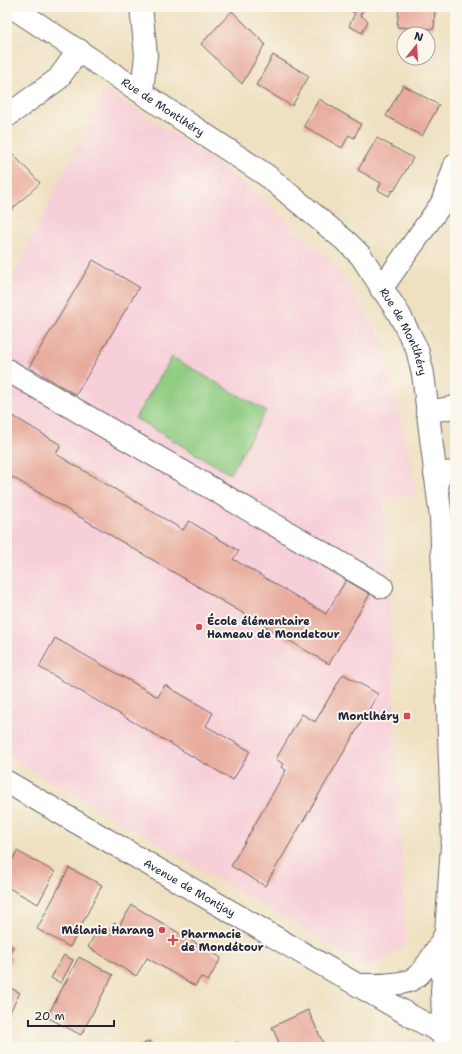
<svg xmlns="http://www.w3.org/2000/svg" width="462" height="1054" font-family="'Shantell Sans',sans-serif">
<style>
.built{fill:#f6cfd8}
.green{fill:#90cc82;stroke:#59775e}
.building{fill:#e8ab9d}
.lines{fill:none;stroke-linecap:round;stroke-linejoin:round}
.minor-casing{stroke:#69646a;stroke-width:24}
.major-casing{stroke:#69646a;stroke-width:24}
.minor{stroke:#fff;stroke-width:22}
.major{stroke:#fff;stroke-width:22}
.poi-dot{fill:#d1495b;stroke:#fbf7ec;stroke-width:1.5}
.labels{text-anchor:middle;stroke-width:4;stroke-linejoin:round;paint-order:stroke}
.street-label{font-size:11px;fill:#22223b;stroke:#fbf7ec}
.poi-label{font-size:11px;font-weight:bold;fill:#22223b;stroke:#fbf7ec;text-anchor:start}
</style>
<rect width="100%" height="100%" fill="#fbf7ec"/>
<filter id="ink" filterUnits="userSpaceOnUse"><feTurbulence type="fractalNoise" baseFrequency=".025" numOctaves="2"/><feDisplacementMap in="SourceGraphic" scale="8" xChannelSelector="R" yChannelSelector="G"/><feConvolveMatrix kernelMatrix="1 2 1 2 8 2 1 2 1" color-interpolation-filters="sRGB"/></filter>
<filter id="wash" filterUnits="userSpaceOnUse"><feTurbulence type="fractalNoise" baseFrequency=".012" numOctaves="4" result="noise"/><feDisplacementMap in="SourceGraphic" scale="16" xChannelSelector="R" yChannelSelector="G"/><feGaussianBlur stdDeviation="0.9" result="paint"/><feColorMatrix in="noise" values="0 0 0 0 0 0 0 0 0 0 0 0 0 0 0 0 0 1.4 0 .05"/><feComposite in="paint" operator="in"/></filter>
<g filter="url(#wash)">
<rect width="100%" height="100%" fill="#eee0c0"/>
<!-- built -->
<path class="built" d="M105,89L197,150L261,197L336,266L382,340L407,445L417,495L384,499L406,945L369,968L7,755V289Z"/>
<!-- green -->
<path class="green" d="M172,357L266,411L230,474L135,418Z"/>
<g id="blocks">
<!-- building -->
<path class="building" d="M345,7H365L360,15L368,21L362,33L349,26L355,13Z
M399,7H435L434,29L397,27Z
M232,11L265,44L242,84L201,44Z
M273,55L309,76L292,106L256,85Z
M403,85L439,105L422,136L386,116Z
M319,99L361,124L354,138L349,135L342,148L304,126Z
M377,138L413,158L394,191L392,190L389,196L378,190L381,183L358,170Z
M9,150L40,183L7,214V152Z
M93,260L139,287L76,395L29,367Z
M13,416L61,445L56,454L183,530L189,521L239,551L233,559L326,614L346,580L370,594L329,664L7,474V424Z
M55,638L158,697L165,685L213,713L206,726L250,751L233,780L39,667Z
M343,674L378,694L265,886L231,866L286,770L281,767L283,764L276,759L302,714L315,722Z
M17,851L55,872L38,904L7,887V870Z
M69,868L102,885L70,947L37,929Z
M132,905L221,958L208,981L201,977L195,986L147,958L136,976L88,947L98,929L107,935L114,923L119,926Z
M7,944L13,947L8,956L12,958L7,968Z
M64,955L73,960L61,983L51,978Z
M79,957L113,975L81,1035L47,1017Z
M7,986L20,993L7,1017Z
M308,1010L325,1047H281L272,1027Z
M149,1041L152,1047H138Z
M238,1042L240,1047H228Z"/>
</g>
</g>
<g filter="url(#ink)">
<use href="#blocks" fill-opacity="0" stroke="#69646a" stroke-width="1"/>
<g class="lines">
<!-- minor casing -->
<g class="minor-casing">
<g id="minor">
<path d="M141,7L146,55L142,91"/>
<path d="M7,116L58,79L79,50"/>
<path d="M381,289L442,203L455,165"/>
<path d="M7,370L382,587"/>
<path d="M427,412L455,407"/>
<path d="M435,474L455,472"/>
<path id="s1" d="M7,782L411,1016L455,1040"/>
<path d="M358,985C373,985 397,986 411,980C424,975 438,947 445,935"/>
</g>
</g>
<!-- major casing -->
<g class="major-casing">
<g id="major">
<path id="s2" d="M12,7L266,175L348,243L361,256L399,314L417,349L423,374L441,518L453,844L455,861"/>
<path d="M444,1047L442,992L452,845"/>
</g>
</g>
<!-- minor -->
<use href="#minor" class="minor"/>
<!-- major -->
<use href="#major" class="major"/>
</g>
</g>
<!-- markers -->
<g class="poi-dot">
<circle cx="199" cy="627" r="4"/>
<rect x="403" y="712" width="8" height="8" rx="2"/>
<circle cx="162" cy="930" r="4"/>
<path d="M171 934h4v4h4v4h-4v4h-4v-4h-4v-4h4z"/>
</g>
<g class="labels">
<!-- street labels -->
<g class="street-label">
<text dy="4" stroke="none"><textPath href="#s2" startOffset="181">Rue de Montlhéry</textPath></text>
<text dy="4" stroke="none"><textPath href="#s2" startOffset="517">Rue de Montlhéry</textPath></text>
<text dy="4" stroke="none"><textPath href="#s1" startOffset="211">Avenue de Montjay</textPath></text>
</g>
<!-- poi labels -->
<g class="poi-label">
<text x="207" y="625">École élémentaire<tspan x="207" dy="13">Hameau de Mondetour</tspan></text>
<text x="399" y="720" text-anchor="end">Montlhéry</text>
<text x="154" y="934" text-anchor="end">Mélanie Harang</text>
<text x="181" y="938">Pharmacie<tspan x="181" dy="13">de Mondétour</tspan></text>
</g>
</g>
<!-- margin -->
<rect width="462" height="1054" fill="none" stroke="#fbf7ec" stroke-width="24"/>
<!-- north arrow -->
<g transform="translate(416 46) rotate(17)"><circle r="19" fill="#fbf7ec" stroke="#a4a2a5"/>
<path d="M0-3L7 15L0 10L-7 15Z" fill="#d1495b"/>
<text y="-6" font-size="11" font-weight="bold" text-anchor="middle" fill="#22223b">N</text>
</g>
<!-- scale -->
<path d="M28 1020v6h86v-6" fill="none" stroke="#22223b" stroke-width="2"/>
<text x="34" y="1020" font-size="12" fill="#22223b" stroke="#fbf7ec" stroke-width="3" paint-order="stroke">20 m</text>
</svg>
